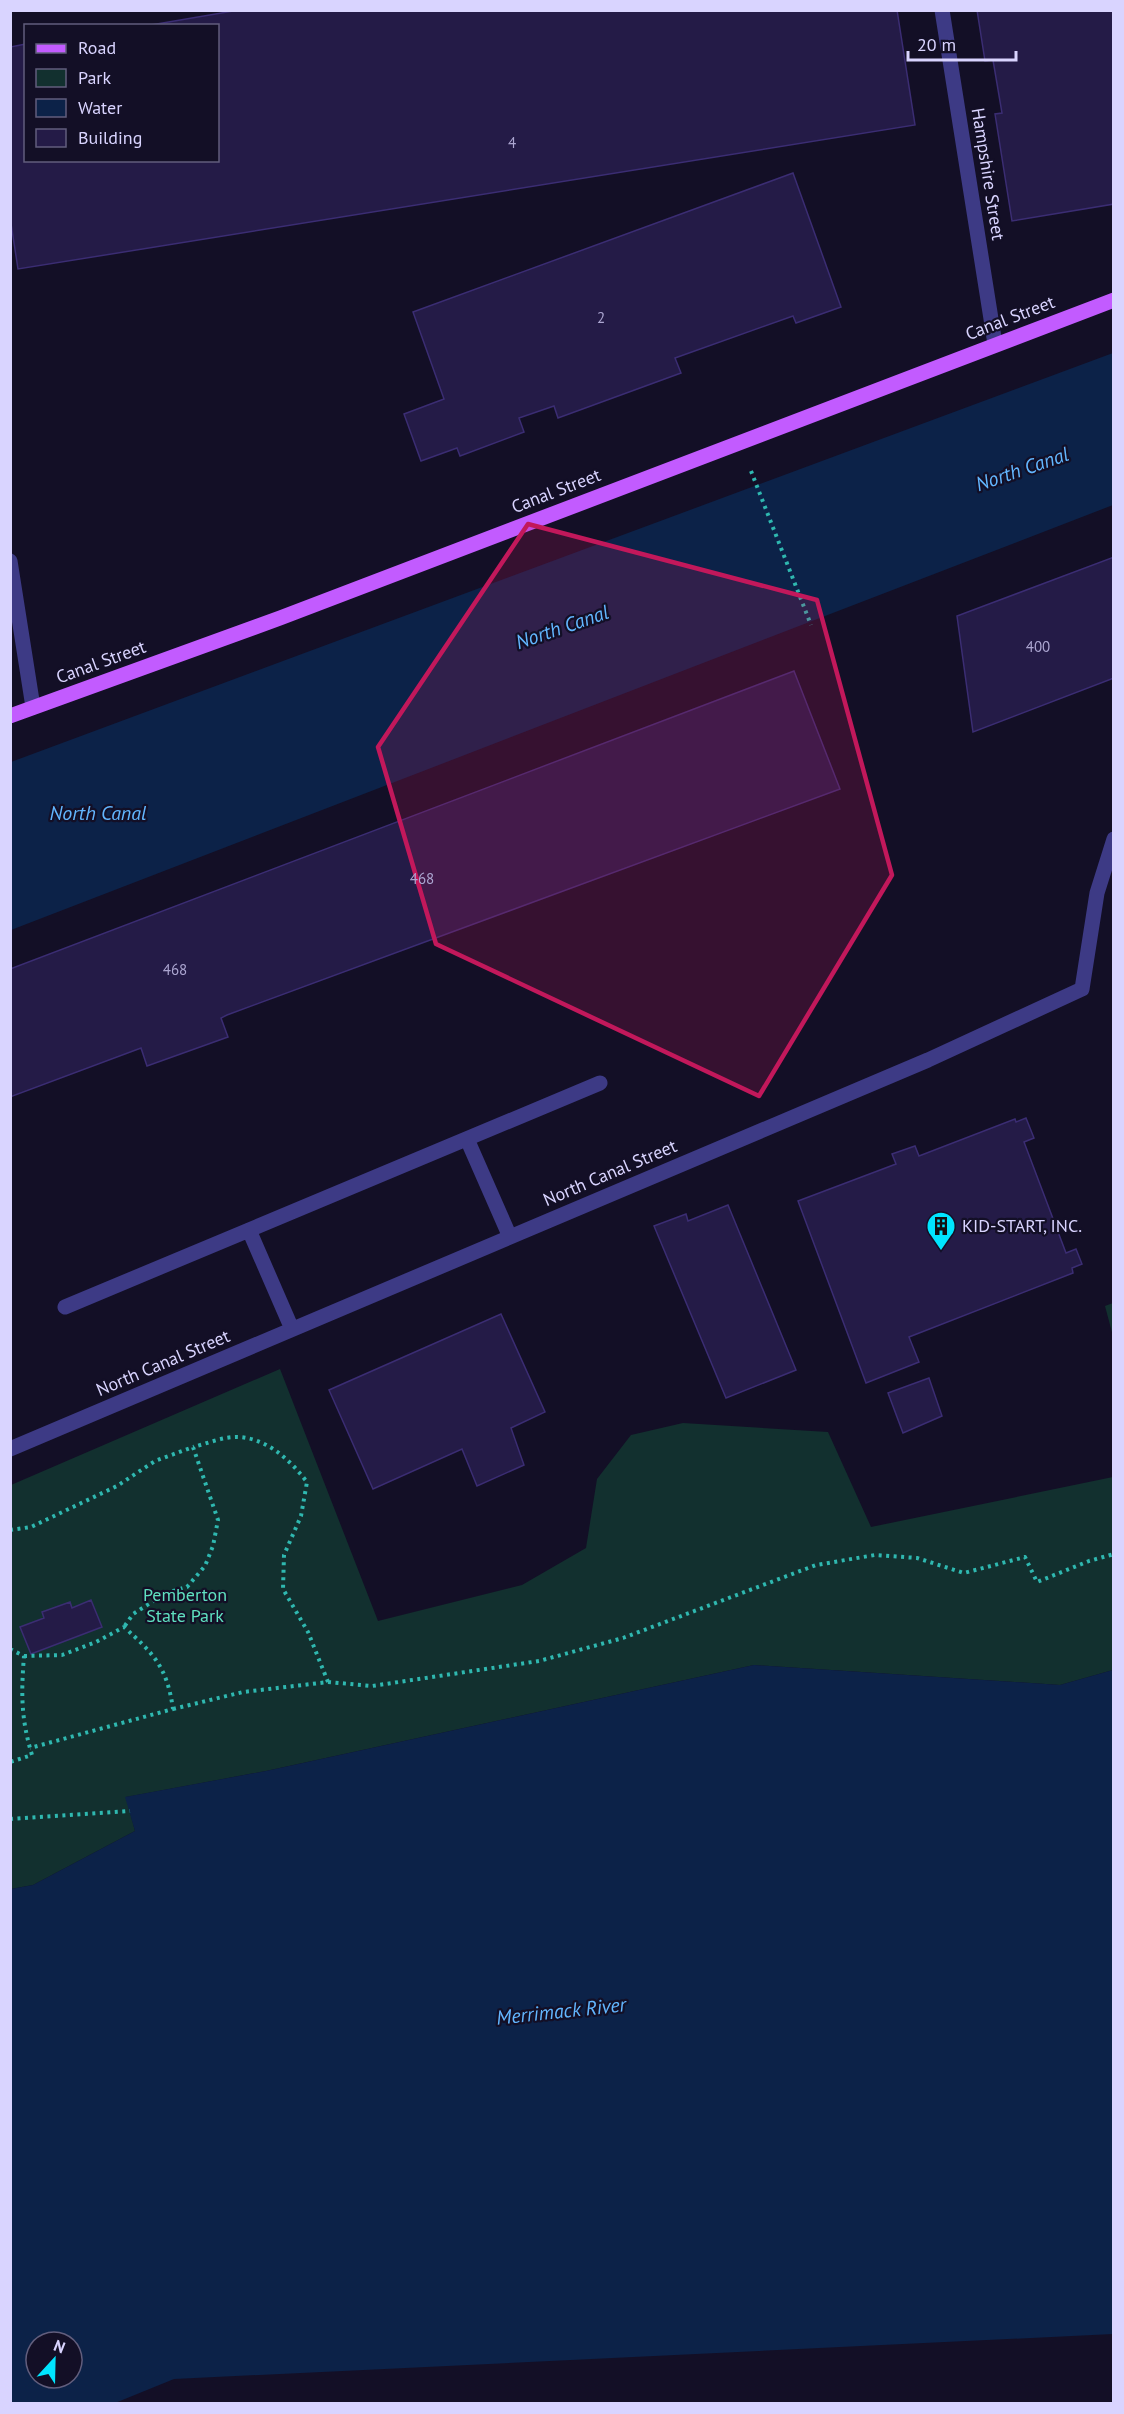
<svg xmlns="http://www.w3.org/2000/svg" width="1124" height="2414" font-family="'PT Sans',sans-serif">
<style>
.green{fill:#12302f}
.water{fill:#0c2248;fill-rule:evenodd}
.building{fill:#241b47;stroke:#3b2d73;stroke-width:1.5}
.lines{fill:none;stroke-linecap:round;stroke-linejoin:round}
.path{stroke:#2fb8b0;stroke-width:4;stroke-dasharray:3 4.5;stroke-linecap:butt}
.minor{stroke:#3d3a85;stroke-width:15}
.major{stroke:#c25bff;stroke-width:15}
.marked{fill:#c2185b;fill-opacity:0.2;stroke:#c2185b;stroke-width:4.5;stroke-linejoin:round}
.labels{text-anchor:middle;stroke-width:4.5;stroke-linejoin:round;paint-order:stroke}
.number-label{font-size:15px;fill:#aca6d1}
.street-label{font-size:18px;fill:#d9d4ff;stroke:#130f26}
.poi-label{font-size:18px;fill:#d9d4ff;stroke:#130f26;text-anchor:start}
.park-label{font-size:18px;fill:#5fe0c0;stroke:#130f26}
.water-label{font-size:20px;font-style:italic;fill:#62b6ff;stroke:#130f26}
</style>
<rect width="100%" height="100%" fill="#130f26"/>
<!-- green -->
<path class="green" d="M1113,1303H1114L1113,1336L1105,1306Z
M280,1369L378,1621L522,1585L586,1548L597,1479L631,1435L683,1423L828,1432L871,1527L1113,1477V1670L1060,1685L754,1665L266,1771L126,1797L135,1831L33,1885L11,1889V1485Z"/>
<!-- water -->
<path class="water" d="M1113,353V505L11,930V762Z
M754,1665L1060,1685L1113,1670V2334L174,2379L115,2403H11V1889L33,1885L135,1831L125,1797L266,1771ZM36,2342H72V2378H36Z"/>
<!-- building -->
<path class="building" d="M239,10H897L915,125L18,269L10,217V47L26,44V160H218V26H145Z
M977,10H1114V204L1012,221L995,114L1002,113L993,60L985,61Z
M793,173L841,307L796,323L793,316L675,358L681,373L558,418L554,406L519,418L524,432L460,456L457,448L421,461L404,414L444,399L413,312Z
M1114,557V678L973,732L957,616Z
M794,671L840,789L227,1015L221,1018L228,1037L147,1066L141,1048L10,1097V969Z
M1026,1118L1034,1138L1024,1142L1066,1253L1076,1249L1082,1264L1072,1268L1073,1273L909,1337L919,1362L866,1383L798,1201L896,1164L892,1154L915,1146L919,1156L1015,1119L1016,1122Z
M728,1205L796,1370L726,1398L654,1226L686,1214L688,1221Z
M501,1314L545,1412L511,1428L524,1465L477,1486L462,1449L373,1489L329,1390Z
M929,1378L942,1416L903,1433L888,1393Z
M91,1600L102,1627L31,1654L20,1627L44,1618L42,1612L70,1602L72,1608Z"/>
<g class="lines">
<!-- path -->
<path class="path" d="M751,471L811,625
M10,1530L31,1527L117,1486L155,1461L193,1447L218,1520L213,1546L205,1566L187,1587L166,1593L133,1614L124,1627
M10,1649L24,1656C21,1694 21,1719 32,1755L10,1762
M24,1656L62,1655L96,1642L124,1627C154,1654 167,1667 173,1709L30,1748
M328,1682L372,1686L539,1661L623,1638L816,1565L875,1555L917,1558L964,1573L1025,1557L1037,1582L1089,1561L1114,1554
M173,1709L243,1692L328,1682L308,1632L283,1589L284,1555L301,1516L307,1482C290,1460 268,1439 239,1437C224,1436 206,1444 193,1447
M10,1819L130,1811"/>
<!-- minor -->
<path class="minor" d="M942,10L995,344
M10,561L33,707
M467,1139L510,1237
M249,1230L292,1329
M65,1307L600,1083
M10,1449L928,1060L1082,989L1097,893L1114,839"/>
<!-- major -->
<path class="major" d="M10,716L280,618L1114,300"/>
</g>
<!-- marked area -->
<path class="marked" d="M528,524L817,600L892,875L759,1096L436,944L378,747Z"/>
<!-- icons -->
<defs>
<g id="building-pin" transform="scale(1.5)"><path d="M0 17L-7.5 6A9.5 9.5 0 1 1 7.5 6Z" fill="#00e5ff" stroke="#130f26"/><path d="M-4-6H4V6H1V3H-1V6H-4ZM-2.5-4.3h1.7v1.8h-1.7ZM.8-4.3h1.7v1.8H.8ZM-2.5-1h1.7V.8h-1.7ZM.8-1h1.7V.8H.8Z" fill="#111"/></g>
</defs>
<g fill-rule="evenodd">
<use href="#building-pin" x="941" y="1226"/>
</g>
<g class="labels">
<!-- number labels -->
<g class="number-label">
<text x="512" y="148">4</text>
<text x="601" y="323">2</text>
<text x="1038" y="652">400</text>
<text x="422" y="884">468</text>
<text x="175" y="975">468</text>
</g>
<!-- street labels -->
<g class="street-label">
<text transform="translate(988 174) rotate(81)" y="6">Hampshire Street</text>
<text transform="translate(1010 318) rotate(-21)" y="6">Canal Street</text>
<text transform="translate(556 491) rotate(-21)" y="6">Canal Street</text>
<text transform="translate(101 662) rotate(-20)" y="6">Canal Street</text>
<text transform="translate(610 1173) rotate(-23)" y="6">North Canal Street</text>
<text transform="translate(163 1363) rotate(-23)" y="6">North Canal Street</text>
</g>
<!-- poi labels -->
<g class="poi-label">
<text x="962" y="1232">KID-START, INC.</text>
</g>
<!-- park labels -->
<g class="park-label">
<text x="185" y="1601">Pemberton<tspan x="185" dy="21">State Park</tspan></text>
</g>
<!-- water labels -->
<g class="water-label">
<text transform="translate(1022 469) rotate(-19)" y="7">North Canal</text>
<text transform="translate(562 627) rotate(-19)" y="7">North Canal</text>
<text x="98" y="820">North Canal</text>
<text transform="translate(561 2011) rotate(-6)" y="7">Merrimack River</text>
</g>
</g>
<!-- border -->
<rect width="1124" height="2414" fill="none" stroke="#d9d4ff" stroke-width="24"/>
<!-- legend -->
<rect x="24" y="24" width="195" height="138" fill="#130f26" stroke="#625e7d" stroke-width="1.5"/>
<rect x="36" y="44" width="30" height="9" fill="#c25bff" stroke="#625e7d" stroke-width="1.5"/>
<text x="78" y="54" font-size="18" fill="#d9d4ff">Road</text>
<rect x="36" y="69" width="30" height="18" fill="#12302f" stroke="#625e7d" stroke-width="1.5"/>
<text x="78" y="84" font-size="18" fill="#d9d4ff">Park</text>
<rect x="36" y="99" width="30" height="18" fill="#0c2248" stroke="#625e7d" stroke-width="1.5"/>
<text x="78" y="114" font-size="18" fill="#d9d4ff">Water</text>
<rect x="36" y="129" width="30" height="18" fill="#241b47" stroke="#625e7d" stroke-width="1.5"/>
<text x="78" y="144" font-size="18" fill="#d9d4ff">Building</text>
<!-- north arrow -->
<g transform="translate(54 2360) rotate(22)"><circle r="28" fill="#130f26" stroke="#625e7d" stroke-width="1.5"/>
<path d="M0-4.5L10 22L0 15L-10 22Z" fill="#00e5ff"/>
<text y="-9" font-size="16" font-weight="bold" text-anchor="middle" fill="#d9d4ff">N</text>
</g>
<!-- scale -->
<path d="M908 51v9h108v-9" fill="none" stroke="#d9d4ff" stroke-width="3"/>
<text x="917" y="51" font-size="18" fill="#d9d4ff" stroke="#130f26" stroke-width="4.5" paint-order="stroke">20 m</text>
</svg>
